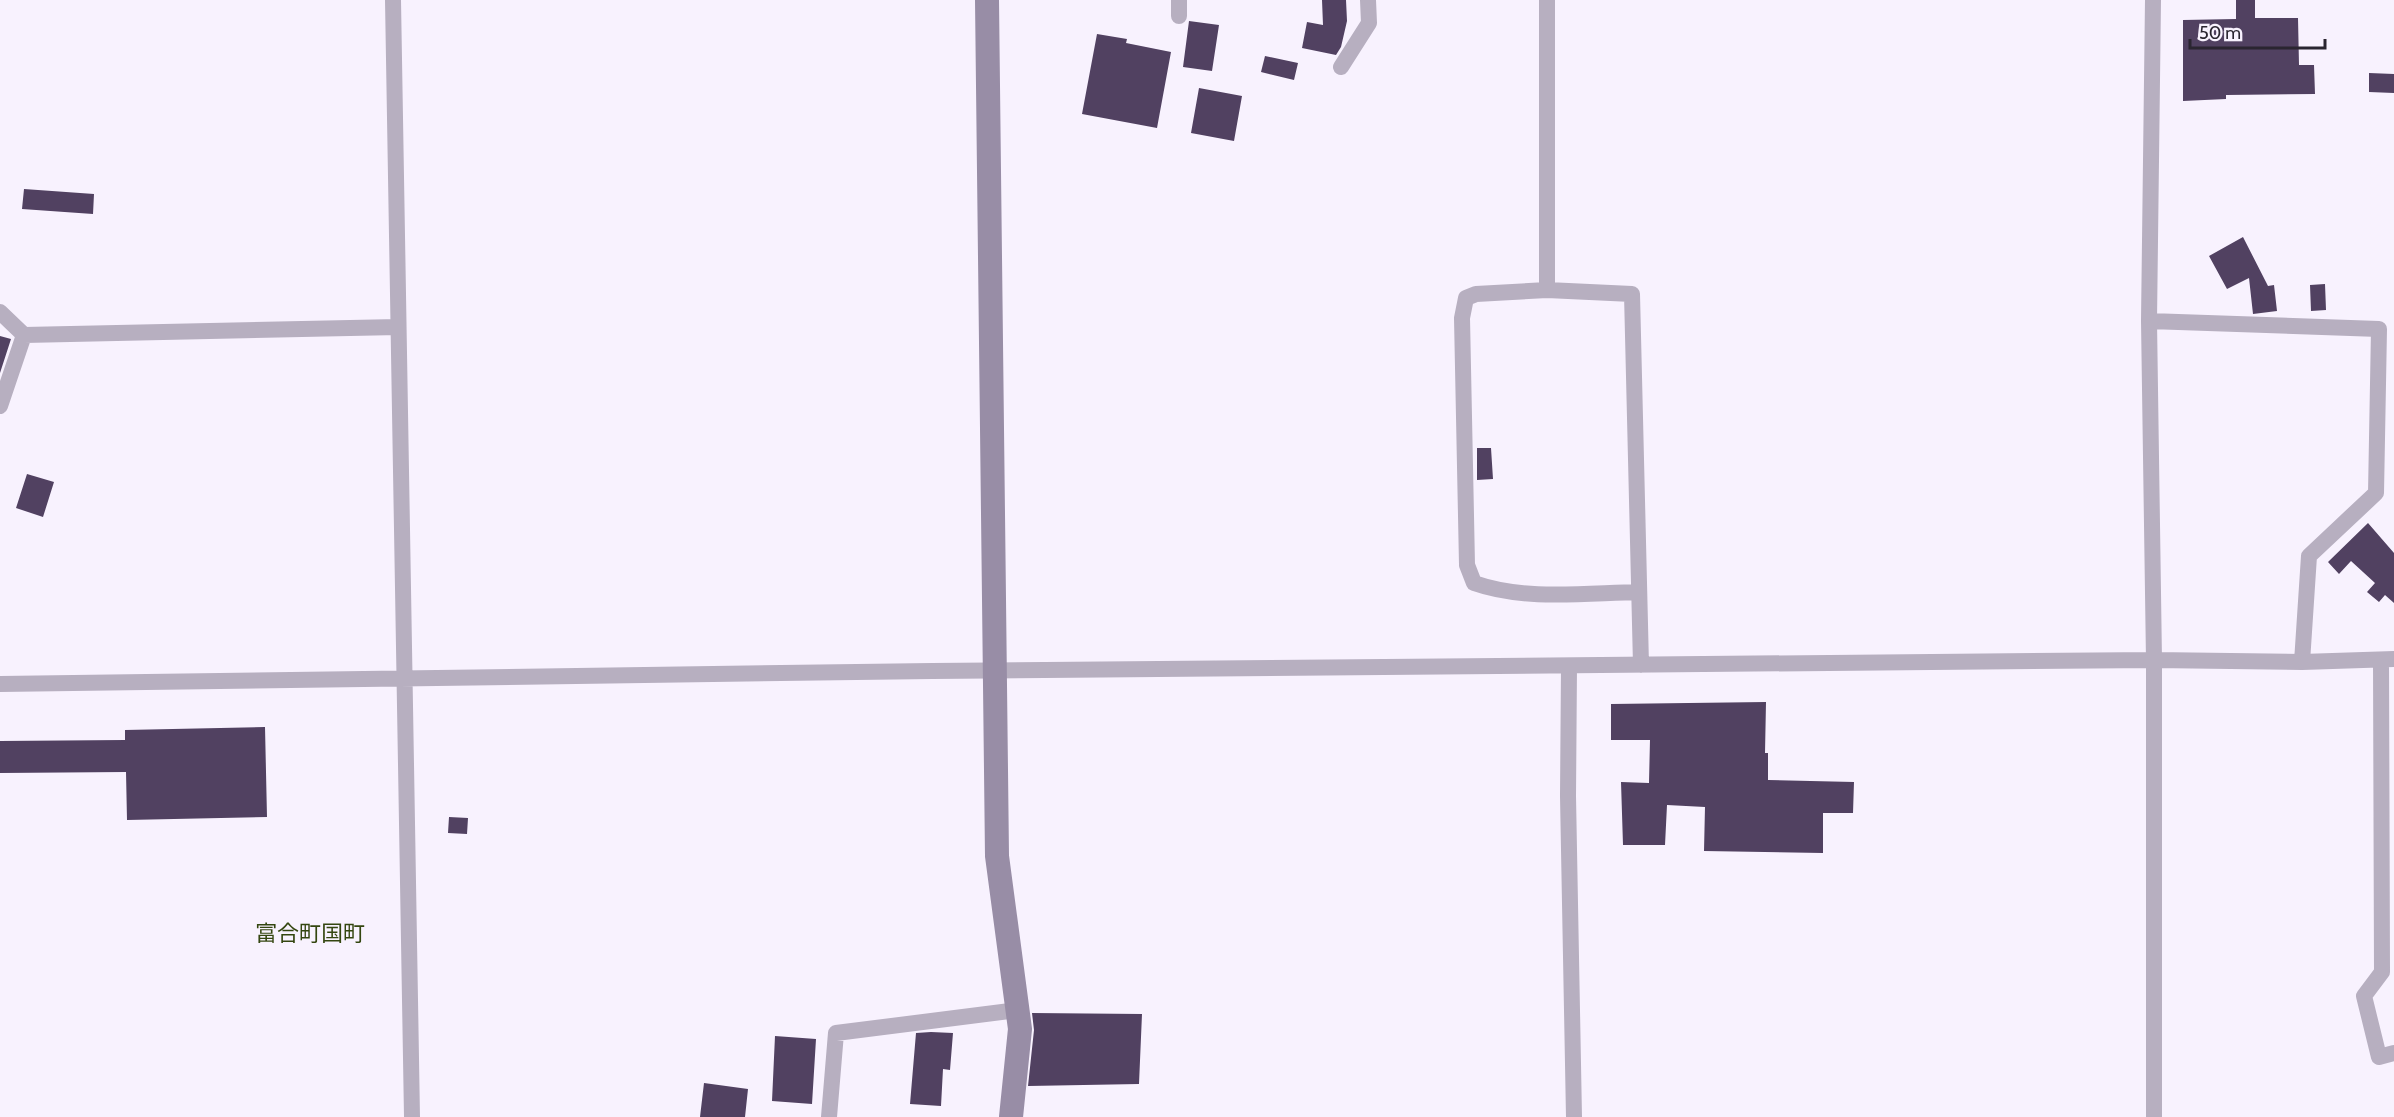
<svg xmlns="http://www.w3.org/2000/svg" width="2394" height="1117" font-family="Cabin,'Noto Sans JP',sans-serif">
<style>
.building{fill:#514161}
.lines{fill:none;stroke-linecap:round;stroke-linejoin:round}
.street{stroke:#b7afc0;stroke-width:16}
.secondary{stroke:#988da6;stroke-width:24}
.labels{text-anchor:middle;stroke-width:6;stroke-linejoin:round;paint-order:stroke}
.quarter-label{font-size:22px;fill:#344610;stroke:#f8f2fe}
</style>
<rect width="100%" height="100%" fill="#f8f2fe"/>
<!-- building -->
<path class="building" d="M1322,0H1346L1347,21L1341,47L1336,55L1302,48L1307,22L1323,25Z
M2236,0H2255V18H2298L2299,65H2314L2315,94L2226,95V99L2183,101V20L2236,19Z
M1189,21L1219,25L1212,71L1183,67Z
M1097,34L1127,39L1126,43L1171,52L1157,128L1082,114Z
M1265,56L1298,63L1294,80L1261,72Z
M2369,73L2394,74V93L2369,92Z
M1199,88L1242,96L1234,141L1191,133Z
M24,189L94,194L93,214L22,209Z
M2243,237L2268,286L2274,285L2277,311L2253,314L2249,278L2227,289L2209,256Z
M2325,284L2326,310L2311,311L2310,285Z
M0,336L11,339L0,373Z
M1477,448H1491L1493,479L1477,480Z
M27,474L54,482L43,517L16,508Z
M2368,523L2394,553V603L2385,595L2379,602L2367,592L2375,583L2351,561L2339,574L2328,562Z
M1766,702L1765,753H1768V780L1854,782L1853,813H1823V853L1704,851L1705,807L1667,805L1665,845H1623L1621,782L1649,783L1650,740H1611V704Z
M265,727L267,817L127,820L126,772L0,773V741L125,740V730Z
M449,817L468,818L467,834L448,833Z
M1032,1013L1142,1014L1139,1084L1028,1086L1034,1030Z
M931,1032L953,1033L950,1070L943,1069L941,1106L910,1104L916,1033Z
M775,1036L816,1039L812,1104L772,1101Z
M704,1083L748,1089L745,1117H700Z"/>
<g class="lines">
<!-- street -->
<path class="street" d="M393,0L412,1117
M2153,0L2149,321L2154,660V1117
M1179,16V0
M1341,67L1369,23L1368,0
M1547,290V0
M0,312L24,335L398,327
M2149,321L2379,329L2376,493L2309,556L2302,662
M0,406L24,335
M1639,592C1585,593 1525,601 1474,583L1467,565L1462,318L1466,298L1476,294L1547,290L1632,294L1641,665
M2381,660L2382,972L2364,996L2379,1057L2394,1053
M1569,667L1568,796L1574,1117
M0,684L932,671L2154,660L2302,662L2394,659
M829,1117L836,1033L1018,1010"/>
<!-- secondary -->
<path class="secondary" d="M987,0L997,856L1020,1029L1011,1117"/>
</g>
<g class="labels">
<!-- quarter labels -->
<g class="quarter-label">
<text x="310" y="941">富合町国町</text>
</g>
</g>
<!-- scale -->
<path d="M2190 39v9h135v-9" fill="none" stroke="#2a2530" stroke-width="3"/>
<text x="2199" y="39" font-size="18" fill="#2a2530" stroke="#f8f2fe" stroke-width="4.5" paint-order="stroke">50 m</text>
</svg>
